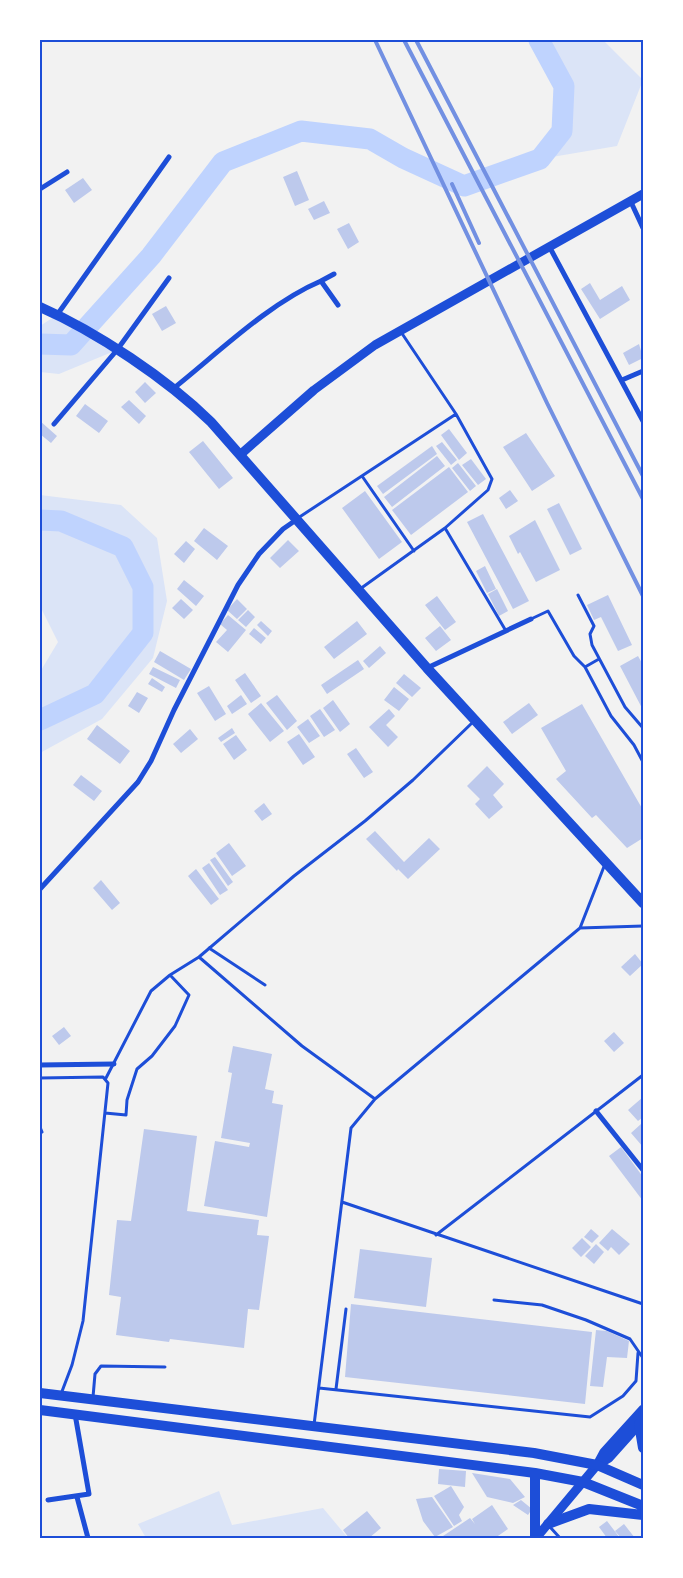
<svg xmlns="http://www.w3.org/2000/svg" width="683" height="1578" font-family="Rubik,sans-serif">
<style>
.green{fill:#dbe4f7}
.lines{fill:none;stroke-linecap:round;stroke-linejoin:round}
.river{stroke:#bfd3fe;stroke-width:21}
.building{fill:#bdc9ec}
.service{stroke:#1d4ed8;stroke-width:3}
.minor{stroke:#1d4ed8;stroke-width:5}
.secondary{stroke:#1d4ed8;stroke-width:9}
.trunk{stroke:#1d4ed8;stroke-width:10}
.rail{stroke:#7290e2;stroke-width:4}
.neatline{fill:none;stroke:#1d4ed8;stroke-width:2}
</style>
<rect width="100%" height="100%" fill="#f2f2f2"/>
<!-- green -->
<path class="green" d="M539,40H603L643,80L617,146L540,159L562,131L564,86Z
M57,315L117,350L59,374L40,372V326Z
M40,495L121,505L157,538L167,601L153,658L102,719L40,753V672L58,642L40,606Z
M219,1491L232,1525L323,1508L348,1538H146L138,1524Z"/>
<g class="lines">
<!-- river -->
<path class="river" d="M40,344L71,345L151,256L223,162L301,131L370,139L403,158L464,186L540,159L562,131L564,86L539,40
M40,520L61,521L123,547L143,587V633L95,694L40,720"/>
</g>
<!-- building -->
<path class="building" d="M297,171L309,200L295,206L283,177Z
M83,178L92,190L74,203L65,190Z
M324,201L330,213L314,220L308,209Z
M349,223L359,242L348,249L337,229Z
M590,283L600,300L622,286L630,300L600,319L581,289Z
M166,306L176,323L162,331L152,314Z
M639,344L643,358L629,365L623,353Z
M145,382L156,393L145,403L135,392Z
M129,400L146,416L139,424L121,407Z
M85,404L108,421L99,433L76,416Z
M40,421L57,436L51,443L40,434Z
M449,429L467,453L459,460L441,435Z
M526,433L555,476L532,491L503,447Z
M203,441L233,478L219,489L189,452Z
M442,442L457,460L451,465L436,446Z
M432,446L437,454L383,494L377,486Z
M437,456L445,466L392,507L384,497Z
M471,459L486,479L478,485L462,465Z
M458,463L476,486L470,491L452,468Z
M449,467L468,492L411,535L392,510Z
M510,490L518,501L506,509L499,498Z
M365,491L402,542L379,559L342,508Z
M559,503L582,549L570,555L547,509Z
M483,514L529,601L513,609L467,522Z
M535,520L560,570L536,582L520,552L518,554L509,536Z
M204,528L228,546L217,560L194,541Z
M288,540L299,551L280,568L270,558Z
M186,541L195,549L184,563L174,554Z
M485,566L496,589L487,593L476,571Z
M184,580L204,596L196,606L177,589Z
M497,589L508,611L499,616L488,594Z
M608,595L632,645L618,651L601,617L594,620L587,605Z
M437,596L456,622L445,630L425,605Z
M181,599L193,610L184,619L172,608Z
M237,599L247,609L237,619L227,610Z
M248,610L255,617L246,627L238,620Z
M228,615L246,630L228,652L216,642L227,630L220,624Z
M261,621L272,631L268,636L257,625Z
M357,621L367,634L334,659L324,647Z
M440,626L451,640L436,651L425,638Z
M254,628L266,638L261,644L249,634Z
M380,646L386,653L369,668L363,661Z
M160,651L191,669L184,680L154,662Z
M638,656L643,665V710L620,666Z
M358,660L364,669L327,694L321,685Z
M153,667L180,680L176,688L149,674Z
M245,673L261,696L251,703L235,680Z
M404,674L421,688L412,697L396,683Z
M152,678L165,687L162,692L148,684Z
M209,686L226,714L215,721L197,693Z
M394,687L409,699L399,711L384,700Z
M137,692L148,698L139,713L128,706Z
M241,695L247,704L232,714L227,706Z
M277,695L297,721L287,730L266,703Z
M333,700L350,724L340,732L323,708Z
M261,703L284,731L270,742L248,714Z
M529,703L538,715L512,734L503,722Z
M582,704L643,810V838L627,848L596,815L592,818L556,779L566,771L541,728Z
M320,709L335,730L324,737L310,716Z
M389,709L395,716L386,725L398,737L388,747L369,727Z
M308,719L320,736L309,743L297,727Z
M97,725L130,751L120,764L87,739Z
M232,728L235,733L221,742L218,738Z
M190,729L198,739L181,753L173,744Z
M299,734L315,757L303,765L287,742Z
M236,735L247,750L234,760L223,744Z
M356,748L373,772L364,778L347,754Z
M487,766L504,784L493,795L503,807L489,819L475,804L480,799L467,786Z
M81,775L102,791L94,801L73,785Z
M264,803L272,814L262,821L254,811Z
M375,831L404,862L429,838L440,849L408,879L398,869L397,871L366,839Z
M229,843L246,866L232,876L216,853Z
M215,857L233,882L228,886L210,860Z
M209,863L228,890L220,895L202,868Z
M196,869L219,899L211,905L188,876Z
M101,880L120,903L112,910L93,888Z
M635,954L643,964L630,976L621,967Z
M64,1027L71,1036L59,1045L52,1036Z
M614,1032L624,1043L614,1052L604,1041Z
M233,1046L272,1054L265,1089L274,1091L272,1103L283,1105L267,1217L204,1206L215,1141L249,1147L250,1143L221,1138L232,1073L228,1072Z
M643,1097V1117L638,1121L628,1110Z
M641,1124L643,1126V1147L631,1133Z
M144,1129L197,1136L187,1211L259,1220L257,1235L269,1236L259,1310L248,1309L244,1348L170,1339L169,1342L116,1335L121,1297L109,1295L117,1220L131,1221Z
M621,1147L643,1177V1201L609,1156Z
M591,1229L599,1236L592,1243L584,1237Z
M612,1229L630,1244L619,1255L611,1247L608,1251L599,1243Z
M582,1238L591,1247L581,1257L572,1248Z
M596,1244L604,1252L594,1264L585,1256Z
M360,1249L432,1258L426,1307L354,1298Z
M351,1304L592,1332L585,1404L345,1377Z
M596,1330L607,1331L629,1341L627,1358L607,1357L603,1387L590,1386Z
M439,1469L466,1471L465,1487L438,1484Z
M472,1473L510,1479L525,1497L513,1503L487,1497Z
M451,1486L464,1507L459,1515L462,1521L454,1526L434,1496Z
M432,1497L453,1527L435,1537L423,1521L416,1499Z
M521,1500L532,1509L528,1515L513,1505Z
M492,1505L508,1529L495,1538H440L470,1518L475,1524L472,1519Z
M367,1511L381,1528L369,1538H349L343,1530Z
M607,1521L620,1538H607L599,1527Z
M624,1524L635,1538H621L615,1531Z"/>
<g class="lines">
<!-- service -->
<path class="service" d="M401,332L456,414L492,479L488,490L445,528
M362,476L414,551
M298,518L456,414
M360,589L445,528L506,631
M578,595L594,626L590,634L592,645L625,707L643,728
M531,619L548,611L574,656L585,667L611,716L634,745L643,762
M585,667L599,659
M580,928L643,926
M209,948L265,985
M199,957L302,1046L375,1099
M40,1078L103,1077L108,1083L83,1321L72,1365L61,1394
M106,1078L151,991L170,975L199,957L294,876L365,821L413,780L473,722
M105,1113L126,1115L127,1100L137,1069L152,1056L175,1026L189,995L170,975
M40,1127L42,1132
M342,1202L643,1304
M436,1235L643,1075
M494,1300L542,1305L586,1320L630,1339L643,1358
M319,1388L590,1417L623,1396L636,1381L638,1353
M336,1389L346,1309
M93,1397L95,1374L101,1366L165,1367
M314,1425L351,1128L375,1099L580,928L605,864
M550,1527L560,1538"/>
<!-- minor -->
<path class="minor" d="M40,189L67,172
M630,200L643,228
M549,246L643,421
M321,281L334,274
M57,315L169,157
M622,380L643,371
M174,388C218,353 269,303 321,281L338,305
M54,424L117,350L169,278
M427,668L531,619
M40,889L138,782L151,761L174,710L238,585L259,554L283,529L296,520
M40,1065L114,1064
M596,1111L643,1170
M77,1497L88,1538
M48,1500L89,1494L75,1414"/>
<!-- secondary -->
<path class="secondary" d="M241,454L314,390L375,345L643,194
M597,1465L609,1458L643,1420
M536,1538L597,1465L604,1452L643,1409"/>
<!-- trunk -->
<path class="trunk" d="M40,307C97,332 167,379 211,422L427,668L643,903
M40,1393L534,1453L597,1465L643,1485
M40,1410L535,1473L583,1482L643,1506
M639,1424L643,1448
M535,1473V1538
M548,1524L589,1509L643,1515"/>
<!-- rail -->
<path class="rail" d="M375,40L547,403L643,596
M404,40L643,499
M416,40L643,476
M452,184L479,243"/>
</g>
<!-- border -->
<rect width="683" height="1578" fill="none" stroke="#ffffff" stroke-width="82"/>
<rect x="41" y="41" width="601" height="1496" class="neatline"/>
</svg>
